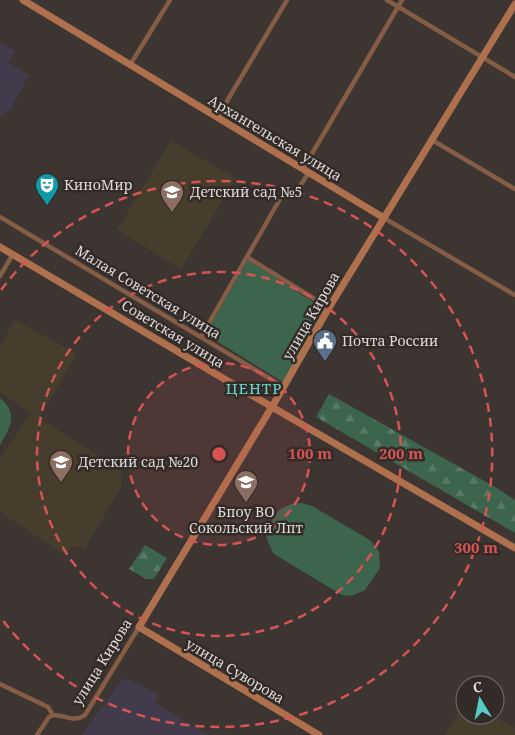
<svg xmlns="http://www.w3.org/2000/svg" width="515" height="735" font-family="'Noto Serif',serif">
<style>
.industrial{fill:#413b4c}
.education{fill:#473d2d}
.green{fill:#3d654e}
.forest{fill:url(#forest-firs)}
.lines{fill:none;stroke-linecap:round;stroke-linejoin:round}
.street{stroke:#855d47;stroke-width:4.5}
.secondary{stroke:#af714d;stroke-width:7}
.ring{fill:none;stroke:#d85454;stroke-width:2.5;stroke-dasharray:9 6}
.labels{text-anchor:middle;stroke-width:5;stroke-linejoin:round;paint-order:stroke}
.street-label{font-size:14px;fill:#dedad8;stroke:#322b28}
.poi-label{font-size:14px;fill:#dedad8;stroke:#322b28;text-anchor:start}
.neighbourhood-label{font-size:15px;letter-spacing:1px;fill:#69d4ca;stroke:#322b28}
.centre{fill:#d85454;stroke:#322b28;stroke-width:2.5}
.ring-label{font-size:15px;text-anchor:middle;font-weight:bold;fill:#d85454;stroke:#322b28;stroke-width:5;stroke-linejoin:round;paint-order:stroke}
</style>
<defs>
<pattern id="forest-firs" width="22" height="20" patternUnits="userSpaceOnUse" patternTransform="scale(1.25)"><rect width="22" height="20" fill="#3d654e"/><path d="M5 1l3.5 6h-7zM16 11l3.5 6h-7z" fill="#597a67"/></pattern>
</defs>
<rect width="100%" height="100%" fill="#3c3532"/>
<!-- industrial -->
<path class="industrial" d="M0,43L15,51L8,63L29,75L11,108L0,117Z
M125,678L159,695L155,703L208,735H82L116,687Z"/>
<!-- education -->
<path class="education" d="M171,141L236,178L181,269L117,230Z
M15,320L77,354L39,418L122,471L121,487L85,548L73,546L66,556L0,512V459L31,413L0,393V346Z
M465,700V715H493L515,728V735H445Z"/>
<!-- green -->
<path class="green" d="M248,260L324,309L283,382L205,334Z
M0,398C19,414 10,428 0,445Z
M302,503L312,506L370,540L379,551L380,568L365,590L351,596L342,595L274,554L269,544L266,536L267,529L279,510L291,504Z"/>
<!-- forest -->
<path class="forest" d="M329,394L495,487L515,500V533L316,417Z
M145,545L167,558L154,579H146L129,569Z"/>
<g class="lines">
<!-- street -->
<path class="street" d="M387,0L515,77
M130,65L170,0
M217,118L287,0
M432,140L515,189
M303,169L402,0
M0,217L284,387
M384,218L515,295
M247,257L329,308
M0,276L13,254
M201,337L284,192L293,197L309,172
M0,684L48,707L53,715
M53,715C65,715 74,723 85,715L139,627
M37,735L49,717L53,715"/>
<!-- secondary -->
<path class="secondary" d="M23,0L384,218
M0,247L272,407L515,548
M319,735L139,627L279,395L327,311L515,4"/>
</g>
<!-- distance rings -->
<circle cx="219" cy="454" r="91" fill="#d85454" fill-opacity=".12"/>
<g class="ring">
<circle cx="219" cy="454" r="91"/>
<circle cx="219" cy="454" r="182"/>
<path d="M1 290A273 273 0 1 1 1 618"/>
</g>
<!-- icons -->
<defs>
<g id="theatre-pin" transform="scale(1.25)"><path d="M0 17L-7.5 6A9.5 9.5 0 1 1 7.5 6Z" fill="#0f9aa8" stroke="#322b28"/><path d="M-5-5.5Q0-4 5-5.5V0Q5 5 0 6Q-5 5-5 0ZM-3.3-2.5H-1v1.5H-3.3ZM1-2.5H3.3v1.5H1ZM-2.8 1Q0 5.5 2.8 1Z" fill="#fff"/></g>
<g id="school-pin" transform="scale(1.25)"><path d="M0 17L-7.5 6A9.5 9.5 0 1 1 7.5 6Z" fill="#8d6e63" stroke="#322b28"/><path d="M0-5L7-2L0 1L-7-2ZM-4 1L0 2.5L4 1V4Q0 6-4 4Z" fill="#fff"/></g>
<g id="civic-pin" transform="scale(1.25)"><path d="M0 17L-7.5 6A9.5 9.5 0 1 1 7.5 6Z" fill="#5c6f8a" stroke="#322b28"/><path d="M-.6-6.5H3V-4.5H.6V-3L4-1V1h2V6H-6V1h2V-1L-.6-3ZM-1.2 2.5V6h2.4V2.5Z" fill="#fff"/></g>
<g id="university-pin" transform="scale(1.25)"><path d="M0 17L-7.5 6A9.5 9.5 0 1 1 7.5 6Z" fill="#8d6e63" stroke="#322b28"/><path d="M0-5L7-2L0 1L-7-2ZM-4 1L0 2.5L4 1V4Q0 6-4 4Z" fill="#fff"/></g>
</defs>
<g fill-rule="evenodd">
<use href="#theatre-pin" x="47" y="185"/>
<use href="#school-pin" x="172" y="192"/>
<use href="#civic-pin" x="325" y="341"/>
<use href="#school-pin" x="61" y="462"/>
<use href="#university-pin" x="246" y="482"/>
</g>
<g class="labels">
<!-- street labels -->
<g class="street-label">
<text transform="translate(275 138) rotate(31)" y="5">Архангельская улица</text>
<text transform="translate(148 292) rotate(31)" y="5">Малая Советская улица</text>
<text transform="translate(311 316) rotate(-60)" y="5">улица Кирова</text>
<text transform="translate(173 334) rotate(31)" y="5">Советская улица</text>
<text transform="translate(102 662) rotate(-58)" y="5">улица Кирова</text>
<text transform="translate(235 671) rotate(31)" y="5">улица Суворова</text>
</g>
<!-- poi labels -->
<g class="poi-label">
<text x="64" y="190">КиноМир</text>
<text x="190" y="197">Детский сад №5</text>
<text x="342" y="346">Почта России</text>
<text x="78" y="467">Детский сад №20</text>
<text x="246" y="517" text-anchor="middle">Бпоу ВО<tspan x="246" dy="16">Сокольский Лпт</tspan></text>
</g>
<!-- neighbourhood labels -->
<g class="neighbourhood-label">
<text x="254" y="394">ЦЕНТР</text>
</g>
</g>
<circle cx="219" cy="454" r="8" class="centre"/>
<g class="ring-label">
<text x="310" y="459">100 m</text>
<text x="401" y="459">200 m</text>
<text x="476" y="553">300 m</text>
</g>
<!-- north arrow -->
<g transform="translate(480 700) rotate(350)"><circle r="24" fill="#322b28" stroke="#77716e"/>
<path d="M0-4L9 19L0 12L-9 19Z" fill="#56cec3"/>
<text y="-8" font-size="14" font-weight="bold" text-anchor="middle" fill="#dedad8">С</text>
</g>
</svg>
